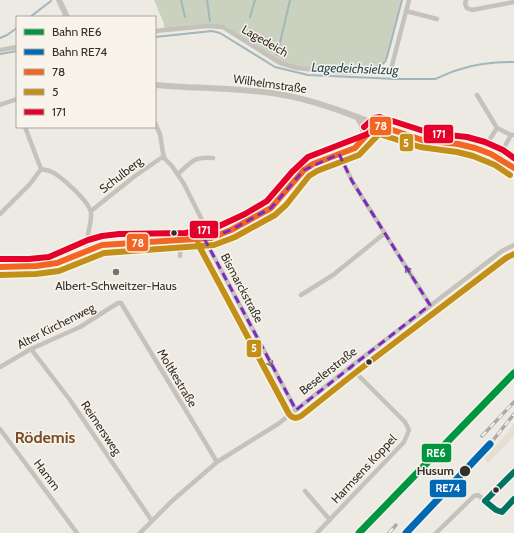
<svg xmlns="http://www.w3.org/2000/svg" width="514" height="533" font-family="Cabin,sans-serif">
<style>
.green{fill:#cad2bf}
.plaza{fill:#e5dfd1}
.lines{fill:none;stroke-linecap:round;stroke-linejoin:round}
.stream{stroke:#a1b7bb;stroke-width:2}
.minor{stroke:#c5c2bc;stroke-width:4.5}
.tertiary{stroke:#c5c2bc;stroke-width:6}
.rail-casing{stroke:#adaaa6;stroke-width:3.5}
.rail{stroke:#f8f4eb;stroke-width:2;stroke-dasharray:6;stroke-linecap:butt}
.bus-1-casing{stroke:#f8f4eb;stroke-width:9}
.bus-2-casing{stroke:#f8f4eb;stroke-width:9}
.bus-3-casing{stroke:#f8f4eb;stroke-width:9}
.bus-4-casing{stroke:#f8f4eb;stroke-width:9}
.bus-1{stroke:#f26522;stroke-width:6}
.bus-2{stroke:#c28f18;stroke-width:6}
.bus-3{stroke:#e4002b;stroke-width:6}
.bus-4{stroke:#007364;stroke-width:6}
.rail-1-casing{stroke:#f8f4eb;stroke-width:10}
.rail-2-casing{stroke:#f8f4eb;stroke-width:10}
.rail-1{stroke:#009641;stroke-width:7}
.rail-2{stroke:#0069b4;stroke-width:7}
.oneway{stroke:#76726c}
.marked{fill:none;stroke:#7b2cbf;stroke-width:3;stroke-dasharray:8 5;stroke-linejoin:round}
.bus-dot{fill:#36302a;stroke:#f8f4eb;stroke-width:1.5}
.poi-dot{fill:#76716b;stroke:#f8f4eb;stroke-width:1.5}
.labels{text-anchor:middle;stroke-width:3;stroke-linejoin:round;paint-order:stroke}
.street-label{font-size:12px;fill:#36302a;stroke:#f8f4eb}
.poi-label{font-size:12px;fill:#36302a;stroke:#f8f4eb}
.stop-label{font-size:12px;font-weight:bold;fill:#36302a;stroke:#f8f4eb;text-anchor:end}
.water-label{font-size:13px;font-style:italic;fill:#244853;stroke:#f8f4eb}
.district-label{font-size:16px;font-weight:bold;fill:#7c4d2c;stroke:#f8f4eb}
.line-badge{stroke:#f8f4eb;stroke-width:1.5}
.badge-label{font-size:11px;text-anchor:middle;font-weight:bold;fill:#fff}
</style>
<rect width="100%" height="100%" fill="#eceae3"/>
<!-- green -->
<path class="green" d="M154,0H401L387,57L382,64L370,70L334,69L296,66L280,62L224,25L164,29V24Z"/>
<!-- plaza -->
<path class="plaza" d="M514,423V436L488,463L484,459L504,437Z"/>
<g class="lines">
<!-- stream -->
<path class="stream" d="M181,0L185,17
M207,0L210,21
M30,17L51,1
M250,17L255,0
M155,37L212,31L220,33L275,67L308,75L396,79H435C443,76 452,71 461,69C479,63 495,62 514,62
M0,38L7,35L17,28
M0,54L17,51
M277,55L290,0
M378,67L385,62L387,57L402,0"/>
<!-- minor -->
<path class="minor" d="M466,0L465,4L467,8L472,10L514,2
M406,11L437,19
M155,31L207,26L223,27L280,63L297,68L336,72L390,73L409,0
M0,50L17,47
M477,95L497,128L511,135
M0,105L17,99
M155,123L160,134L163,153L165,159L172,166L184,184L211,238
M25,127L41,169C44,170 47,170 50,171C60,175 90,202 91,213C92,225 85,237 87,250
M355,147L372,129L378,125
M483,150L497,128
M339,154L352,181L430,305
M499,157L511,135H514
M178,174C192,162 193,156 213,158
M91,211L135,176L164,156
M0,214L30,184L41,169
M205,240L296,410
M180,256L181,241
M0,267C18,267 40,269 58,263C72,257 87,247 103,244C144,238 194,249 232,230C244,224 268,213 276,204C289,190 297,174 313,164L374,140L378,137L383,127
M301,295L333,275L385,233
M31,349L70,400L152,521
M0,367L31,349L80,327L118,303H121L217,462
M0,429L77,533
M305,491L330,520
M140,533L172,501L217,462L278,424L350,367L502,251L514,245
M317,533L404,442L409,430L405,422L350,367
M436,533L474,496L478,495L500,512L505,511L514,499"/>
<!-- tertiary -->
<path class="tertiary" d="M59,0L67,17
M155,85C198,89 241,87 283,95C330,103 372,125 417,138C429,141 440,141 451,143C476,147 493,154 514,168
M357,117C362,124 365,130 362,140"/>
<!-- rail casing -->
<g class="rail-casing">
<path id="rail" d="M482,436L514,402
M490,444L514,414
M389,533L396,525"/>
</g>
<!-- rail -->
<use href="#rail" class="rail"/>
<!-- bus-1 casing -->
<g class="bus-1-casing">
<path id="bus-1" d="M0,267L36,266L57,263L102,245L211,238L231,230L271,208L304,170L313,164L355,148L372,129L378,125L422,140L458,144L475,148L491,154L514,168"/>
</g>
<!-- bus-2 casing -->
<g class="bus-2-casing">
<path id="bus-2" d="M198,244L289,414C292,418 296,419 301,416L355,373L506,258L514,254
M0,275L36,274L59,271L104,253L214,245L235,237L275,215L286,205L309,176L317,171L359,155L379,134L420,147L457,152L473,156L495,165L510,175"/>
</g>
<!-- bus-3 casing -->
<g class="bus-3-casing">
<path id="bus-3" d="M364,127L374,118L380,117L430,133L467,137L485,142L503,150L514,158
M0,259H29L49,257L88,240L102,236L119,234L185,233L215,228L245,214L267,201L292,172L308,157L370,133L376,123"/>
</g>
<!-- bus-4 casing -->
<g class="bus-4-casing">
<path id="bus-4" d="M485,501L514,472
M485,501L496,510L502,512L514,499"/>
</g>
<!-- bus-1 -->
<use href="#bus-1" class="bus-1"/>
<!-- bus-2 -->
<use href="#bus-2" class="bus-2"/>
<!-- bus-3 -->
<use href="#bus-3" class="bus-3"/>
<!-- bus-4 -->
<use href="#bus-4" class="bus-4"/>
<!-- rail-1 casing -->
<g class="rail-1-casing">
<path id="rail-1" d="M359,533L514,373"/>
</g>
<!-- rail-2 casing -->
<g class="rail-2-casing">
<path id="rail-2" d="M406,533L490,444"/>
</g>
<!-- rail-1 -->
<use href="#rail-1" class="rail-1"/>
<!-- rail-2 -->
<use href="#rail-2" class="rail-2"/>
</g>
<!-- one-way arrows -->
<defs><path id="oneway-shaft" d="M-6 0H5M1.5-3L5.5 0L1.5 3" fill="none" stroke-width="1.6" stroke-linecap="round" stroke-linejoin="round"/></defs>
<g class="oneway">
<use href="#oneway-shaft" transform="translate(409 272) rotate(-123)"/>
<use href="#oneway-shaft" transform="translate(269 361) rotate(62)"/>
</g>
<!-- marked area -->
<path class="marked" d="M339,154L352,181L430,305L296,410L205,240L231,230L271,208L304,170Z"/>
<!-- markers -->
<g class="bus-dot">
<circle cx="174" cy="233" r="3.5"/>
<circle cx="369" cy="362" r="3.5"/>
<circle cx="465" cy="471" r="6"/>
<circle cx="496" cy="490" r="3.5"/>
</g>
<circle class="poi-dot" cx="116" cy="272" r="4"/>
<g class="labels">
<!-- street labels -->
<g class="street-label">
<text transform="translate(265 41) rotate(30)" y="4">Lagedeich</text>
<text transform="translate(270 84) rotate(8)" y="4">Wilhelmstraße</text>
<text transform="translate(121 175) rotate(-38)" y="4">Schulberg</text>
<text transform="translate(242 288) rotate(62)" y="4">Bismarckstraße</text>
<text transform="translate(56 326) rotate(-27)" y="4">Alter Kirchenweg</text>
<text transform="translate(328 371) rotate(-38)" y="4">Beselerstraße</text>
<text transform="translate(177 378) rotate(59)" y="4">Moltkestraße</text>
<text transform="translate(101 428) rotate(56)" y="4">Reimersweg</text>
<text transform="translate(364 469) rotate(-47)" y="4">Harmsens Koppel</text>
<text transform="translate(47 475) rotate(53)" y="4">Hamm</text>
</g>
<!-- poi labels -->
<g class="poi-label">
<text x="116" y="290">Albert-Schweitzer-Haus</text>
</g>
<!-- stop labels -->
<g class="stop-label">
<text x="454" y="475">Husum</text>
</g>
<!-- water labels -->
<g class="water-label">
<text transform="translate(355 68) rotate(2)" y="5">Lagedeichsielzug</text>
</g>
<!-- district labels -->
<g class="district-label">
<text x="45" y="443">Rödemis</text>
</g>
</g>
<g class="line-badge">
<rect x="369" y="116" width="23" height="20" rx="4" fill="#f26522"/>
<rect x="423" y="124" width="31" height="20" rx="4" fill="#e4002b"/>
<rect x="399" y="133" width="15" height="19" rx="4" fill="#c28f18"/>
<rect x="189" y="220" width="30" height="19" rx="4" fill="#e4002b"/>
<rect x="126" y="233" width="23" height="19" rx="4" fill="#f26522"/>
<rect x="246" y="339" width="16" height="19" rx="4" fill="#c28f18"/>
<rect x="421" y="443" width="31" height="20" rx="4" fill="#009641"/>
<rect x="429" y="479" width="38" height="19" rx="4" fill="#0069b4"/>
</g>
<g class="badge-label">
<text x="381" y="130">78</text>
<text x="439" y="138">171</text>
<text x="406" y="147">5</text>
<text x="204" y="234">171</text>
<text x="138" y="247">78</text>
<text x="254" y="352">5</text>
<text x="436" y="457">RE6</text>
<text x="448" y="492">RE74</text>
</g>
<!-- legend -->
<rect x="16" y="16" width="140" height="112" fill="#f8f4eb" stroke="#aaa69e"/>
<rect x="24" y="29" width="20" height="6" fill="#009641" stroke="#aaa69e"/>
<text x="52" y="36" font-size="12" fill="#36302a">Bahn RE6</text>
<rect x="24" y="49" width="20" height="6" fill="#0069b4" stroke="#aaa69e"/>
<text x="52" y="56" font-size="12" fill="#36302a">Bahn RE74</text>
<rect x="24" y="69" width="20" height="6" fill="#f26522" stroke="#aaa69e"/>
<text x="52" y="76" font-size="12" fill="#36302a">78</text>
<rect x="24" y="89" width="20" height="6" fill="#c28f18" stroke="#aaa69e"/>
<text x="52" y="96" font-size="12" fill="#36302a">5</text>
<rect x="24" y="109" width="20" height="6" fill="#e4002b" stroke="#aaa69e"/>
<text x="52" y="116" font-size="12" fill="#36302a">171</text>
</svg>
